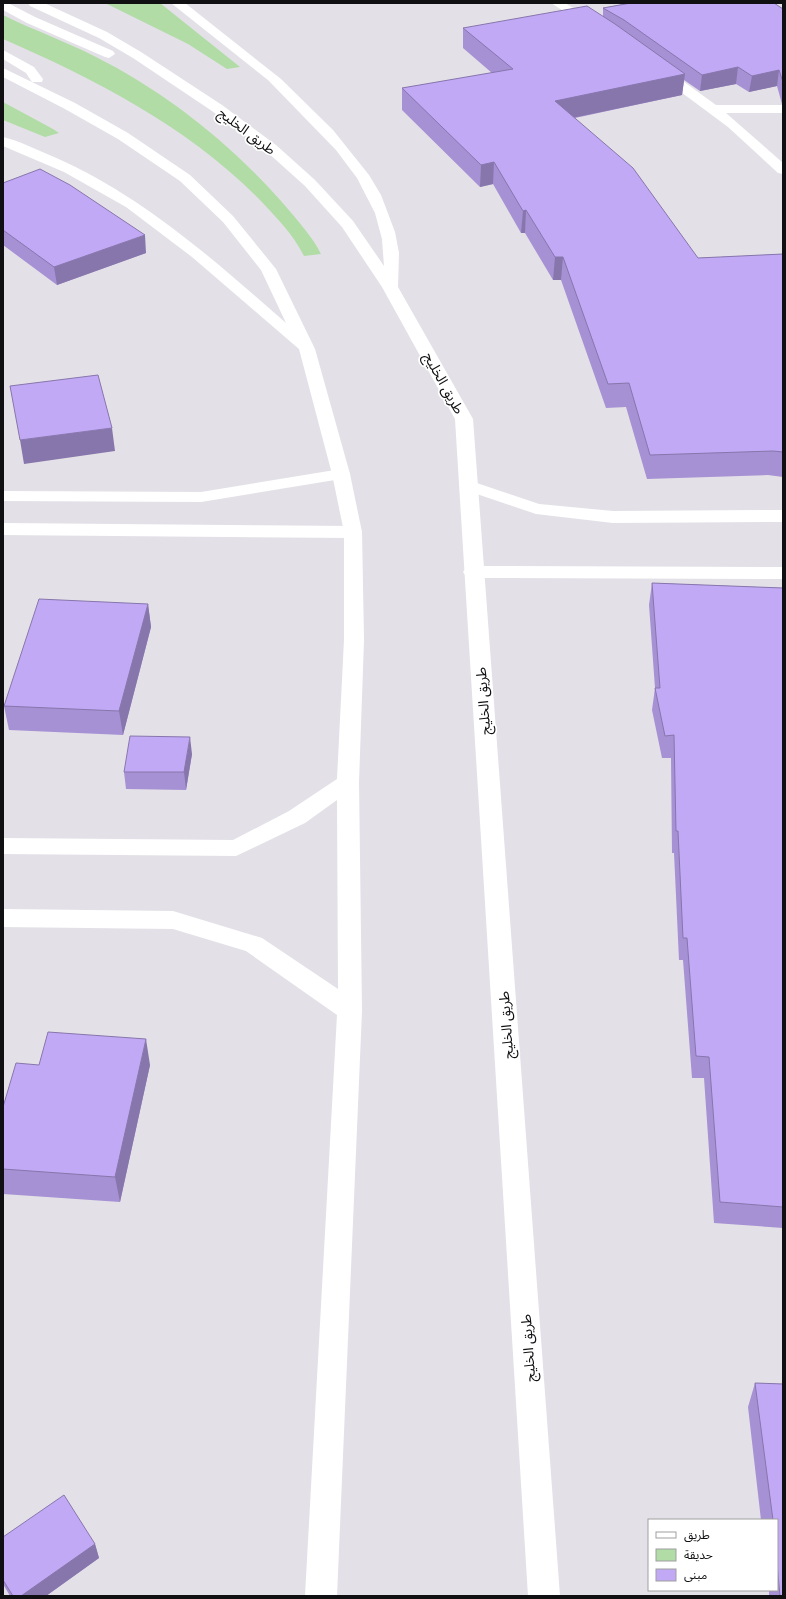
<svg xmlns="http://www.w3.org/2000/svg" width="786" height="1599" font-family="'Archivo Narrow','Noto Sans Arabic',sans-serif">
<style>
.green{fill:#b1dca6}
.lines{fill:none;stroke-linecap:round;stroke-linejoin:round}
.minor{fill:#fff;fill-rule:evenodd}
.major{fill:#fff;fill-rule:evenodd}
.wall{fill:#a691d4}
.shaded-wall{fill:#8776ac}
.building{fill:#c1a9f6;stroke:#8776ac}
.labels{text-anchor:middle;stroke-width:3.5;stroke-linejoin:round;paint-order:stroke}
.street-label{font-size:14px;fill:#100f11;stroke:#fff}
</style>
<rect width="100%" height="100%" fill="#e3e1e7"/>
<!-- green -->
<path class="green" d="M105,3H160L240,67L227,69L188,44Z
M3,15C33,30 65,41 94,56C164,91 229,142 281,201C292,214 314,238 321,254L304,256C293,234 276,217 259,199C188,127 95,79 3,39Z
M3,102L53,129L59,133L45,137L3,120Z"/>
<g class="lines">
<!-- minor -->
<path class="minor" d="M551,3H565L600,25L594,29L590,28Z
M658,65L662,66L716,105H783V113H726L783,163V174L778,173L728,127L654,72L652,69Z
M341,469L347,470L350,474L347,478L201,502L3,501V491L201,492Z
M468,480L539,504L613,511L783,510V522L613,523L536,514L462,489L459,485L462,481Z
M3,523L353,526L360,528L362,532L360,536L353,538L3,535Z
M473,566L783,567V579L473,578L466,576L463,572L466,568Z"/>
<!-- major -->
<path class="major" d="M3,3H8L35,17L113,51L115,54L109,58L105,57L27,23L3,10Z
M28,3H44L107,32L141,52L222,105L276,145L315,180L353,221L384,266L382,239L375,213L357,178L336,150L268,80L171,3H185L281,79L333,130L369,175L381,195L395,232L399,253L398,287L473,419L560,1596H528L455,419L382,287L342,227L305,186L266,151L212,111L133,58L99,38L30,6Z
M3,50L34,67L43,79L42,82H32L26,73L3,59Z
M3,68L75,103L128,133L190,175L233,216L276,269L315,349L350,474L362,532L364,640L359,782L362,1011L337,1596H305L337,1015L246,951L173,929L3,927V909L173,911L262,938L338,989L337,800L305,823L236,856L3,854V838L233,840L289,811L337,779L344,640V532L332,474L299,349L192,257L126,207L64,172L3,146V137C20,141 37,150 54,157C143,196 214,260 286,323L261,270L223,222L180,181L118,139L65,109L3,77Z"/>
</g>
<!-- wall -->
<path class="wall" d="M629,3H774L783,9V104H782L777,86L749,92L736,84L700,91L684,80L682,95L575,118L698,258L783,254V477L768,475L647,479L626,407L606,408L561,280H553L525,233H521L493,184L480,187L402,110V88L492,73L463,48V28L603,16V8Z
M3,183L146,253L57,285L3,245Z
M652,583L783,588V1228L714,1223L704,1078H692L683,960H679L674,853H672L671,758H662L652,710L655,688L649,605Z
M148,604L151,627L123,735L9,730L4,706Z
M192,754L186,790L126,789L124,772Z
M39,1065H150L120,1202L3,1194V1107Z
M755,1383L783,1384V1596H769V1590H777V1520H761L748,1407Z
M3,1537L95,1544L99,1558L46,1596H10L3,1584Z"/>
<!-- shaded-wall -->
<path class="shaded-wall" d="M738,67L736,84L700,91L702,75Z
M779,70L777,86L749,92L752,76Z
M685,74L682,95L553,122L555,101Z
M494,162L493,184L480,187L481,165Z
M526,210L525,233H521L523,211Z
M145,235L146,253L57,285L54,267Z
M555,257H563L561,280H553Z
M112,428L115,451L24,464L20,440Z
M148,604L151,627L123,735L119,711Z
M190,737L192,754L186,790L184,772Z
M146,1039L150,1065L120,1202L115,1177Z
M95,1544L99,1558L46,1596H21Z"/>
<!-- building -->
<path class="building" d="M631,3H774L783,9V82L779,70L752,76L738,67L702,75L624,20L603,8Z
M587,6L615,24L685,74L555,101L633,168L698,258L783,254V452L773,451L650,455L629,383L608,384L563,257H555L526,210L523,211L494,162L481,165L402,88L513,69L463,28Z
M40,169L70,185L145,235L54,267L3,230V183Z
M98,375L112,428L20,440L10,386Z
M652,583L783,588V1207L720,1202L709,1057L696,1056L687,938H683L678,831H676L674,735L665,736L655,688H660Z
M39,599L148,604L119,711L4,706Z
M130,736L190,737L184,772H124Z
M48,1032L146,1039L115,1177L3,1169V1107L16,1063L39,1065Z
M755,1383L783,1384V1596H780L777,1563V1520H773Z
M64,1495L95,1544L21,1596H13L3,1580V1537Z"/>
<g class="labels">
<!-- street labels -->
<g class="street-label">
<text transform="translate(247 131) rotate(37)" y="5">طريق الخليج</text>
<text transform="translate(444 383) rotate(61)" y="5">طريق الخليج</text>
<text transform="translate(483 701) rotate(-94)" y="5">طريق الخليج</text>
<text transform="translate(506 1025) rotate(-94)" y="5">طريق الخليج</text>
<text transform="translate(528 1348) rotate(-94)" y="5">طريق الخليج</text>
</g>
</g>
<!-- border -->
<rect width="786" height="1599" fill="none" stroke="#100f11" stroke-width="8"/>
<!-- legend -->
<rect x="648" y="1519" width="130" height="72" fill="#ffffff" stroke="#9f9fa0"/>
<rect x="656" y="1532" width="20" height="6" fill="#ffffff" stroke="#9f9fa0"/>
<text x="684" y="1539" font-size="12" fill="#100f11">طريق</text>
<rect x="656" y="1549" width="20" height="12" fill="#b1dca6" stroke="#9f9fa0"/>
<text x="684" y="1559" font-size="12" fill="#100f11">حديقة</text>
<rect x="656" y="1569" width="20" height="12" fill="#c1a9f6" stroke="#9f9fa0"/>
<text x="684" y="1579" font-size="12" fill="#100f11">مبنى</text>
</svg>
